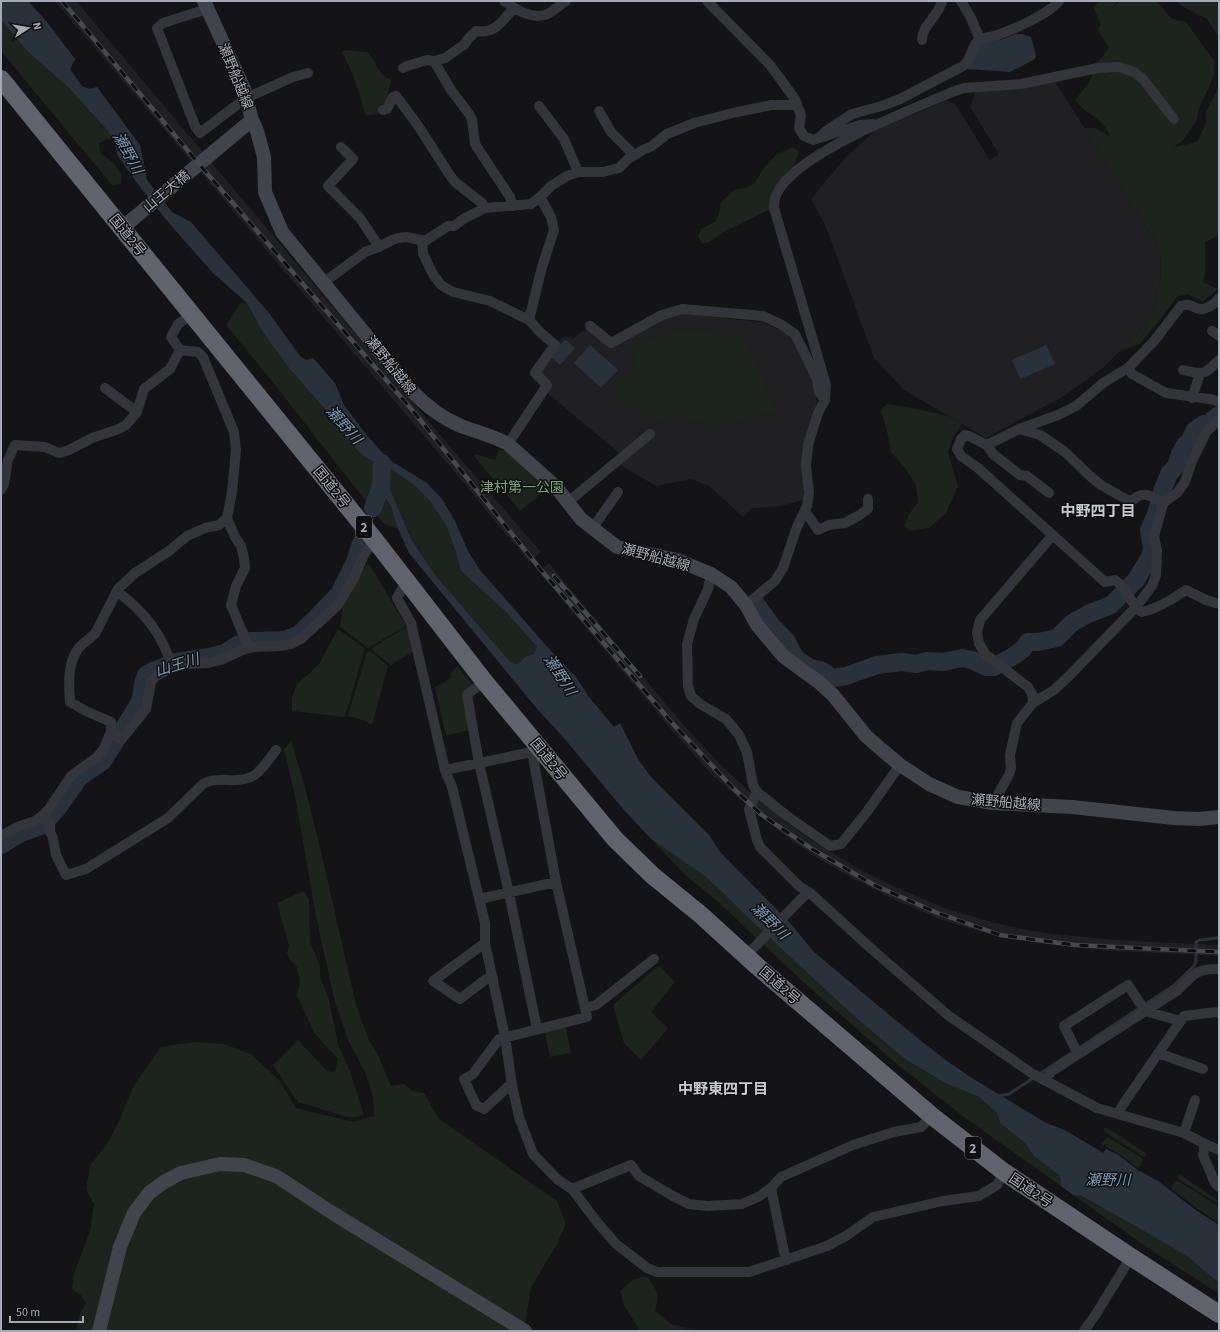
<svg xmlns="http://www.w3.org/2000/svg" width="1220" height="1332" font-family="'Source Sans 3','Noto Sans JP',sans-serif">
<style>
.built{fill:#202023}
.green{fill:#1c241d}
.water{fill:#29323a;fill-rule:evenodd}
.lines{fill:none;stroke-linecap:round;stroke-linejoin:round}
.stream{stroke:#29323a;stroke-width:3}
.river{stroke:#29323a;stroke-width:18}
.street{stroke:#34353b;stroke-width:10}
.secondary{stroke:#42444b;stroke-width:14}
.highway{stroke:#60636c;stroke-width:18}
.rail-casing{stroke:#474950;stroke-width:4.5}
.rail{stroke:#0f0f10;stroke-width:3;stroke-dasharray:9;stroke-linecap:butt}
.labels{text-anchor:middle;stroke-width:3;stroke-linejoin:round;paint-order:stroke}
.shield{fill:#0f0f10;stroke:#787c84;stroke-width:1}
.shield-label{font-size:13px;font-weight:bold;fill:#a5aab6}
.street-label{font-size:14px;fill:#a5aab6;stroke:#0f0f10}
.park-label{font-size:14px;fill:#7ba27e;stroke:#0f0f10}
.water-label{font-size:15px;font-style:italic;fill:#7a98b3;stroke:#0f0f10}
.neighbourhood-label{font-size:15px;font-weight:bold;fill:#c6c9d2;stroke:#0f0f10}
</style>
<rect width="100%" height="100%" fill="#141416"/>
<!-- built -->
<path class="built" d="M55,1H76L452,449L541,552L529,562L453,470Z
M1054,80L1154,239L1161,256L1160,281L1154,309L1137,334L1104,367L1064,396L986,438L904,390L874,358L826,227L811,199L846,157L876,130L945,101H948L955,104L990,160L999,154L970,107L976,90Z
M684,314L762,322L793,337L814,379L817,406L804,487L803,500L781,506L752,508L743,517L709,486L691,479L656,486L620,465L654,437L650,430L619,453L546,392L552,384L540,373L546,360L561,338L565,336L574,339L582,331L590,329L610,346L669,317Z
M549,563L680,721L719,763L752,794L790,825L822,847L863,871L898,888L947,909L999,924L1044,933L1115,940L1219,945V956L1115,951L1044,944L989,934L942,920L893,899L856,880L817,858L783,834L748,806L710,773L671,729L539,572Z"/>
<!-- green -->
<path class="green" d="M1100,1H1117L1114,6L1121,1H1157L1171,18L1187,23L1214,61V76L1198,111L1197,120L1183,140L1174,147L1197,142L1206,123V112L1219,87V192L1218,194L1219,229L1217,236L1205,242V274L1203,282L1218,289L1203,301L1187,294L1177,297L1162,317L1140,344L1120,351L1137,334L1154,309L1160,281L1161,256L1154,239L1084,128H1095L1110,137C1105,119 1085,114 1075,100L1089,83L1095,66L1109,48L1098,30L1101,24L1093,7Z
M1176,1H1219V38L1206,18L1183,7Z
M1,20L28,52L68,87L107,130L112,138L99,143L100,153L114,163L122,176L121,184L112,185L1,51Z
M346,50L367,52C375,59 379,77 391,79L387,99L379,113L366,116L353,75L342,52Z
M793,147L799,152L794,165L780,180L771,193V209L725,231L709,242L702,244L698,237L701,229L715,222L719,214L721,202L734,190L746,188L754,184L763,169L777,154Z
M247,303L262,331L289,368L331,416L346,438L363,456L374,462L377,471L378,484L391,507L398,529L383,523L271,380L226,325L240,304Z
M683,330L743,336L777,411L715,427L671,413L660,423L611,393L638,363L632,347Z
M887,404L917,409L948,416L962,424L953,438L948,452L958,486L946,513L929,528L910,531L904,526L909,514L918,502L916,485L905,468L891,452L887,431L881,410Z
M499,450L508,451L549,487L520,511L474,456L475,454L495,460Z
M385,465L414,485L429,500L446,525L456,552L461,571L506,612L537,647L534,654L525,658L518,664L511,663L436,576L411,539L392,494L384,472Z
M367,563L371,567L406,626L368,648L340,627L343,606Z
M406,627L411,635L414,651L391,665L373,651L372,648Z
M338,629L364,648V651L345,717L292,711V696L298,683L309,674L319,664Z
M370,651L388,666L372,725L365,721L348,716L367,652Z
M457,666L473,685L469,730L446,736L435,687L443,683L452,677L450,674Z
M291,741L304,783L323,860L356,1005L369,1040L378,1055L391,1086L404,1084L413,1091L424,1093L439,1119L557,1201L566,1224L556,1246L531,1287L524,1331H76L80,1314L86,1303L81,1295L72,1289L74,1274L90,1231L94,1204L86,1189L91,1164L107,1144L119,1121L134,1085L161,1047L194,1042L224,1044L251,1054L279,1080L296,1108L353,1122L374,1116L373,1097L365,1072L349,1042L335,1002L316,917L296,801L284,749Z
M651,839L705,876L773,941L855,1017L905,1059L945,1083L979,1097L997,1113L1000,1123L1025,1143L1034,1156L1060,1176L1061,1186L964,1117L898,1065L802,981L715,899L686,876Z
M304,891L309,899L310,942L320,966V976L329,1000L338,1045L350,1071L364,1115L351,1118L298,1102L273,1065L298,1040L327,1071L335,1072L338,1059L315,1034L297,996L300,981L297,967L290,960L287,953L289,945L277,903Z
M659,965L675,982L651,1012L668,1028L641,1060L624,1043L613,1005Z
M565,1024L571,1053L550,1057L544,1029Z
M1103,1127L1115,1133L1147,1154L1144,1157L1105,1132Z
M1106,1138H1109L1142,1158L1143,1161L1138,1168L1118,1153L1101,1144Z
M1179,1174L1219,1201V1204L1181,1181L1178,1178Z
M1178,1181L1219,1207V1223L1198,1209L1171,1189L1174,1182Z
M1073,1195H1080L1151,1235L1188,1257L1219,1283V1294L1148,1248Z
M647,1276C657,1292 660,1292 655,1311L671,1324L696,1331H640L624,1305L620,1291L634,1279Z"/>
<!-- water -->
<path class="water" d="M1,1H28L47,22L75,59L70,69L82,86L89,89L97,87L140,145L147,180L172,212L191,222L269,313L300,356L306,360L313,358L335,383L344,405L365,433L388,459L427,483L442,499L455,521L468,551L480,570L550,650L576,677L589,697L614,727L620,723L638,759L651,777L709,835L720,852L791,924L814,952L894,1019L944,1059L972,1078L1046,1123L1065,1130L1103,1153L1106,1149L1117,1154L1138,1170L1158,1181L1197,1211L1219,1225V1283L1188,1257L1151,1235L1080,1195H1073L1061,1186L1060,1176L1034,1156L1025,1143L1000,1123L997,1113L979,1097L945,1083L905,1059L855,1017L773,941L705,876L651,839L623,809L564,738L538,710L409,553L398,529L391,507L378,484L377,471L374,462L363,456L346,438L331,416L289,368L262,331L247,303L213,273L168,222L137,183L118,156L114,141L107,130L68,87L28,52L1,20ZM385,465L414,485L429,500L446,525L456,552L461,571L506,612L537,647L534,654L525,657L518,664L511,663L436,576L411,539L392,494L384,472Z
M1016,34H1022L1031,37L1036,55L1035,59L1010,72L968,69L980,43L1000,40Z
M566,340L575,348L560,365L551,357L563,341Z
M590,345L618,370L601,388L574,363Z
M1046,345L1055,364L1020,379L1012,360Z"/>
<g class="lines">
<!-- stream -->
<path class="stream" d="M998,1096L1009,1094L1173,986L1194,966L1196,961V942L1200,940L1217,938L1219,936"/>
<!-- river -->
<path class="river" d="M373,508L381,486L382,463
M756,604L771,625L786,640L794,656L798,660L810,668L823,671L832,678L846,676L877,665L902,662L916,664L927,661L943,662L962,658L972,660L987,667H994L1015,655L1023,649L1028,642H1038L1057,638L1072,623L1088,614L1111,605L1136,580L1150,557L1152,548L1149,530L1156,514L1163,489L1169,474L1176,466L1180,454L1185,445L1189,442L1195,430L1204,424L1209,423L1219,415
M1,845L21,833L41,826L57,809L79,778L103,761L140,702L144,680L146,675L153,671L177,662L209,657L225,653L237,645L250,641L285,640L298,635L317,617L339,594L355,562L361,543"/>
<!-- street -->
<path class="street" d="M504,1C516,9 529,19 545,15C552,13 559,5 566,1
M707,1L770,65L795,99L801,115L799,128L804,136L813,140L860,125L873,124
M961,1L971,18L980,40
M207,9L163,23L157,28L195,126L200,133L246,98L293,77L308,73
M922,40C922,25 939,16 942,1
M434,61L451,90L470,115L472,120L475,144L510,197L513,206
M403,68L407,66L427,60L434,61L445,58L465,44L467,40L476,31C496,34 502,21 514,8
M539,106L564,139L578,172
M383,110L387,109L393,97L396,96L419,127L449,174L455,182L482,203L485,208
M599,111L611,132L634,155
M819,138L826,131L852,114L882,106L900,99L963,66C972,60 970,47 979,40C985,37 994,37 1000,34C1015,29 1050,13 1059,1
M341,147L353,159L328,186L360,218L379,247
M422,241L423,254L434,276L441,285L453,292L490,301L529,320L539,331L555,345L535,373L547,385L508,444
M323,283L365,252L379,247L392,240L398,238L406,237L425,241L448,226H454L465,218L485,208L531,204L540,197L551,186L567,176L578,172H603L619,168L628,159L643,150L652,146L667,134L694,123L737,112L772,105H797
M192,314L178,324L171,337L180,350L198,352L203,357L234,432L236,450L232,492L227,518L219,525L205,528L187,536L169,551L135,573L118,589L96,632C91,639 83,642 78,649C67,665 69,684 70,702L86,711L111,722V732L122,739L146,709L151,682L156,676L170,669L183,664L208,663L221,660L245,649L254,647L280,646L291,644L301,639L338,605L354,578L363,557L374,539
M529,320L542,267L554,230L551,217L540,197
M590,326L611,343L662,315L682,309L763,316L780,324L795,334L817,379L819,392L825,400
M1212,331L1219,336
M1128,368L1132,374L1166,393L1210,399L1219,402
M1183,370C1204,375 1204,375 1219,360
M105,388L137,412
M1192,398L1200,374
M1019,429L1040,435L1065,452L1091,477L1101,485L1131,502C1142,490 1151,495 1163,503
M987,445L1019,429L1058,415L1076,406L1103,383L1128,368L1155,340L1181,306C1192,302 1191,308 1200,309C1206,310 1216,303 1219,298
M1,490L4,484L8,460L15,445L45,447L59,453L69,450L92,438L119,429L126,425L137,412L144,389L170,369L180,350
M1049,493L1027,476L1020,475L993,454L987,445L969,436L965,435L961,439L957,449L961,456L978,468L1105,582L1115,580L1119,583L1136,607L1142,612C1159,608 1172,600 1186,590L1206,600L1219,604
M568,502L650,434
M805,511L818,530L829,525L845,523L858,516L868,509V499
M227,518L235,537L241,546L244,558L245,568L236,586L231,605L249,648
M592,529L618,492
M711,574L708,589L694,619L687,644L688,686L691,696L700,704L726,719L739,735L747,752L753,785L757,792L787,816L830,846L841,844L866,813L900,765
M406,582L397,598L411,623L445,770L452,787L485,923V943L505,1037L512,1085L519,1117L533,1154L557,1179L572,1189L597,1222L616,1244L647,1268L657,1272H749L827,1246L846,1236L873,1217L943,1201L979,1196L997,1185L1004,1172
M117,591C144,612 163,634 172,668
M746,605L775,581L783,568L797,527L807,506L809,493L806,466L808,445L818,413L825,400L826,385L774,208C774,203 775,197 777,193C798,152 909,111 952,92L964,88L1021,84L1098,68L1119,67L1134,72L1143,79L1174,119
M484,681L467,695L479,763L509,893L537,1029
M1033,703L1054,690L1068,677L1136,607L1152,586L1156,575L1157,551L1154,537L1163,503L1177,493L1185,482L1192,461L1207,431L1219,420
M445,770L532,752L538,748
M757,792L749,809L757,840L760,847L800,887L809,892L875,952L949,1016L1033,1074L1097,1108L1184,1133L1205,1144L1219,1150
M993,803L1009,775L1011,768L1010,755L1017,723L1033,703V696L1028,687L985,654L979,643L977,632L980,620L1052,536
M42,816L50,824V832L53,838L56,855L66,875L86,869L168,818L203,784C211,779 218,780 228,780C256,782 260,771 276,750
M1,836L17,827L35,821L42,816L49,809L71,776L97,757L103,750L111,732
M479,899L556,882
M485,943L433,981L460,999L486,979L493,978
M746,956L798,902L809,892
M585,1008L596,1005L654,959
M1158,1053L1203,1069
M1078,1054L1064,1026L1128,985L1145,1011L1181,1021
M1045,1080L1052,1071L1178,990C1193,975 1196,968 1219,969
M512,1085L509,1086L484,1109L476,1105L464,1079L473,1074L499,1039L587,1017L556,882L532,752
M1118,1114L1122,1106L1184,1016L1216,1012L1219,1013
M1184,1133L1195,1100
M1205,1144L1203,1155L1215,1183L1219,1187
M771,1188L784,1252L787,1260
M572,1189L631,1165L639,1176L673,1196L689,1204L708,1206L742,1204L758,1197L771,1188L781,1177L853,1145L894,1132L921,1127L932,1116
M1084,1331L1096,1314L1131,1257"/>
<!-- secondary -->
<path class="secondary" d="M204,1L244,89L252,120L257,131L264,157L265,192L282,232L411,390C425,405 442,418 461,426C477,432 494,436 508,444L556,487L581,519L617,547L677,560L711,574L731,587L746,605L757,625L783,656L820,683L833,695L866,736L882,750L900,765L929,784L958,797L993,803L1072,807L1174,818L1199,819L1219,817
M122,228L252,120
M99,1331L120,1247L134,1213L149,1193L164,1182L181,1173L220,1164L244,1165L276,1176L334,1214L525,1331"/>
<!-- highway -->
<path class="highway" d="M1,79L374,539L484,681L615,839L652,875L701,915L757,966L932,1116L1004,1172L1131,1257L1219,1314"/>
<!-- rail casing -->
<g class="rail-casing">
<path id="rail" d="M62,1L199,164L413,411L541,570L673,724L733,788L762,815L812,849L874,885L935,912L1000,935L1075,945L1219,952
M554,576L640,676"/>
</g>
<!-- rail -->
<use href="#rail" class="rail"/>
</g>
<g class="labels">
<!-- shield labels -->
<g class="shield">
<rect x="356" y="516" width="16" height="22" rx="3"/>
<rect x="965" y="1137" width="16" height="22" rx="3"/>
</g>
<g class="shield-label">
<text x="364" y="532">2</text>
<text x="973" y="1153">2</text>
</g>
<!-- street labels -->
<g class="street-label">
<text transform="translate(236 76) rotate(68)" y="5">瀬野船越線</text>
<text transform="translate(166 191) rotate(-40)" y="5">山王大橋</text>
<text transform="translate(128 235) rotate(51)" y="5">国道2号</text>
<text transform="translate(391 365) rotate(51)" y="5">瀬野船越線</text>
<text transform="translate(332 487) rotate(51)" y="5">国道2号</text>
<text transform="translate(656 557) rotate(15)" y="5">瀬野船越線</text>
<text transform="translate(549 759) rotate(51)" y="5">国道2号</text>
<text transform="translate(1006 802) rotate(5)" y="5">瀬野船越線</text>
<text transform="translate(780 985) rotate(41)" y="5">国道2号</text>
<text transform="translate(1031 1190) rotate(34)" y="5">国道2号</text>
</g>
<!-- park labels -->
<g class="park-label">
<text x="522" y="492">津村第一公園</text>
</g>
<!-- water labels -->
<g class="water-label">
<text transform="translate(128 153) rotate(61)" y="5">瀬野川</text>
<text transform="translate(344 425) rotate(48)" y="5">瀬野川</text>
<text transform="translate(177 665) rotate(-17)" y="5">山王川</text>
<text transform="translate(560 675) rotate(57)" y="5">瀬野川</text>
<text transform="translate(770 921) rotate(45)" y="5">瀬野川</text>
<text x="1108" y="1185">瀬野川</text>
</g>
<!-- neighbourhood labels -->
<g class="neighbourhood-label">
<text x="1098" y="516">中野四丁目</text>
<text x="723" y="1094">中野東四丁目</text>
</g>
</g>
<!-- border -->
<rect width="1220" height="1332" fill="none" stroke="#a5aab6" stroke-width="4"/>
<!-- north arrow -->
<g transform="translate(28 28) rotate(78)" stroke="#0f0f10" stroke-width="3" paint-order="stroke">
<path d="M0-3L7 15L0 10L-7 15Z" fill="#a5aab6"/>
<text y="-6" font-size="11" font-weight="bold" text-anchor="middle" fill="#a5aab6">N</text>
</g>
<!-- scale -->
<path d="M10 1316v6h73v-6" fill="none" stroke="#a5aab6" stroke-width="2"/>
<text x="16" y="1316" font-size="12" fill="#a5aab6" stroke="#0f0f10" stroke-width="3" paint-order="stroke">50 m</text>
</svg>
